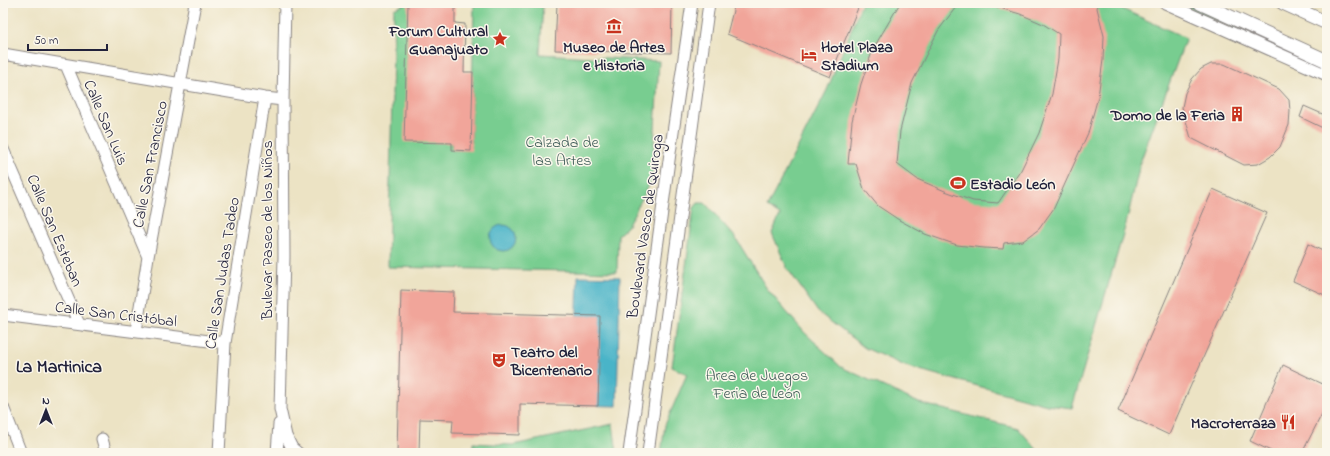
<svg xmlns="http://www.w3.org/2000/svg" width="1330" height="456" font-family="'Indie Flower',sans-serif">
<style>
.green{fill:#78cd90;stroke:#4d7866}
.water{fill:#4ab4c8;stroke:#366b82}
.building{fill:#f1a59a}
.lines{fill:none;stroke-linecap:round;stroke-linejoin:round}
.minor-casing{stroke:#878280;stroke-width:13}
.major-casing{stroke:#878280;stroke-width:15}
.minor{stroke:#fff;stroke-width:11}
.major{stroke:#fff;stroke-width:13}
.labels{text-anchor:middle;stroke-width:3;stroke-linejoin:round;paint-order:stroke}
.poi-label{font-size:16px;font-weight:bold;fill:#22223b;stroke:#fbf7ec;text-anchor:end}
.street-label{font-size:16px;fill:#22223b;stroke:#fbf7ec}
.park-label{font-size:16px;fill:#405e59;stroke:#fbf7ec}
.quarter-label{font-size:18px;font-weight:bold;fill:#22223b;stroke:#fbf7ec}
</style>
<rect width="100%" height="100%" fill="#fbf7ec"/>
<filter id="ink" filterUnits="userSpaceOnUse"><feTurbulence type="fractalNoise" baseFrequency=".025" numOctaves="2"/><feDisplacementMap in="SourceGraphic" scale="8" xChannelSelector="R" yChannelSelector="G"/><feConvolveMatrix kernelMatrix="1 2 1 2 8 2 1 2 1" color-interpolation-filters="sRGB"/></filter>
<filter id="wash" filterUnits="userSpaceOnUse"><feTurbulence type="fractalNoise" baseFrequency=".012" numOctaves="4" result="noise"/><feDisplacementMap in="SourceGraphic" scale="16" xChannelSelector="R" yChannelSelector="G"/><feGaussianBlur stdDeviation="0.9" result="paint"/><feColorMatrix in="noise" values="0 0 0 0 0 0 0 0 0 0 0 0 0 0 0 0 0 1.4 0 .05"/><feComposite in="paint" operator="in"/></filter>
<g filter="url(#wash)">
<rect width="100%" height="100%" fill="#ece3c4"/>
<!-- green -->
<path class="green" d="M408,3L452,143V150H471L474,3H543L540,54L659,61L652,180L627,227L618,235L617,272L388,267L394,9Z
M862,3H1109L1186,38L1141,160L1126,224L1072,408L1047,405L905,366L865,348L818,312L787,268L772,233L780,215L767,207L827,90Z
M1178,3H1186L1327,69V71Z
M698,203H705L735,237L767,289L804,332L841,367L919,403L1018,428L1040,453H661L665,425L687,374L672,367L694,208Z
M613,424L617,453H473V443L513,445Z"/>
<!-- water -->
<path class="water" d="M490 238a13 13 0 1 1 26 0a13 13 0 1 1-26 0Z
M578,276L620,277L617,406L574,405Z"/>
<g id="blocks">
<!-- building -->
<path class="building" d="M408,3H455V23L465,24L464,72H473L471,151L452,150V143L404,142Z
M557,3H672L671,53L555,50Z
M735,3H860L830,77L727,34Z
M900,3H959L938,31L912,83L900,131L897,164L917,179L945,191L973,201L998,203L1021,170L1039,133L1052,94L1058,59L1059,34L1043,24L1020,14L983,3H1099L1097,8L1104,36L1103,60L1098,97L1088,133L1054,208L1039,229L1023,241L1004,243L1003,249L984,248L957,245L925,234L899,220L878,206L864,189L856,164H848L852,121L861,84L873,49Z
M1211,64H1224L1279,89L1289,100L1290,111L1289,125L1280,147L1270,157L1258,164L1244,165L1191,138L1182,107L1185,93L1192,79L1201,69Z
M1304,106L1327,116V130L1300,117Z
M1213,189L1267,213L1169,435L1118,411Z
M1308,244L1327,253V296L1293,281Z
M401,290L454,292L453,312L600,316L598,406L520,404V435L452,433L453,420L420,419L419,453H397Z
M1283,365L1327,386V404L1302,453H1275L1250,441Z"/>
</g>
</g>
<g filter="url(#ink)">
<use href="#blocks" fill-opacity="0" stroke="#878280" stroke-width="1"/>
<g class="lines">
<!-- minor casing -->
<g class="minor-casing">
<path id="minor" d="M285,3L283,100L284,257L280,409L286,436L292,448L298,453
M1165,3L1327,75
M3,54L265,98L283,100
M66,65L148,257
M3,149L79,324
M3,315L225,343
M136,331L148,257L195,3
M3,407L21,453
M102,439L106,453
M219,453L225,343L265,98
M277,453L279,424
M629,453L670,153L692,3
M648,453L709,3"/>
</g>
<!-- major casing -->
<g class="major-casing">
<path id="major" d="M1200,3L1327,61
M1283,3L1327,23"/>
</g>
<!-- minor -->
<use href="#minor" class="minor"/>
<!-- major -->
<use href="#major" class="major"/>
</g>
</g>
<!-- icons -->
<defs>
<g id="museum-bare" transform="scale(1.2)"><path d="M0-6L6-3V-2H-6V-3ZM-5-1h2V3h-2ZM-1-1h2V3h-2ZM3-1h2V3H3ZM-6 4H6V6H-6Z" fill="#c8321e" stroke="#fbf7ec" stroke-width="2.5" paint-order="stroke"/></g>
<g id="sight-bare" transform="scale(1.2)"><path d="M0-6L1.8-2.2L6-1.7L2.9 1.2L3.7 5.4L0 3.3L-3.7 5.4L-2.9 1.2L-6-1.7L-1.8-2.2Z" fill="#c8321e" stroke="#fbf7ec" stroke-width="2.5" paint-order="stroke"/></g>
<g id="hotel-bare" transform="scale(1.2)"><path d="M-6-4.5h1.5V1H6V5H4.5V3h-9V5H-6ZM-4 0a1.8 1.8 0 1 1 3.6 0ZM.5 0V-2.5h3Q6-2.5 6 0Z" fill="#c8321e" stroke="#fbf7ec" stroke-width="2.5" paint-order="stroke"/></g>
<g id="building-bare" transform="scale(1.2)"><path d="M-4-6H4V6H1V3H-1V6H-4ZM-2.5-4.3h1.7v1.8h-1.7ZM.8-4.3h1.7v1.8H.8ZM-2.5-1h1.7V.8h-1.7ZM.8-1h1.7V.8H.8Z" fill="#c8321e" stroke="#fbf7ec" stroke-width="2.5" paint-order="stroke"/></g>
<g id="stadium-bare" transform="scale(1.2)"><path d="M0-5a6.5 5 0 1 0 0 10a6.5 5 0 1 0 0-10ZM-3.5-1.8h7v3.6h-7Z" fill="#c8321e" stroke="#fbf7ec" stroke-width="2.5" paint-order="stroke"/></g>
<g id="theatre-bare" transform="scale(1.2)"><path d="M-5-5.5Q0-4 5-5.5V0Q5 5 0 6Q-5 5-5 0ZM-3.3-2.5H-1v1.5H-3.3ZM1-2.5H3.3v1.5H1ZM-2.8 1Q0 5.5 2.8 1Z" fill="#c8321e" stroke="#fbf7ec" stroke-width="2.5" paint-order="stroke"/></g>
<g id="restaurant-bare" transform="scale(1.2)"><path d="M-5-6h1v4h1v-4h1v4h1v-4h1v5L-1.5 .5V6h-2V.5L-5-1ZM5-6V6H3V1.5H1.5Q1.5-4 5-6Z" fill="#c8321e" stroke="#fbf7ec" stroke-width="2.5" paint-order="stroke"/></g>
</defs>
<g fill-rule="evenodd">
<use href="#museum-bare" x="614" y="26"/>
<use href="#sight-bare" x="500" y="39"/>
<use href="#hotel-bare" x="809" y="55"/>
<use href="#building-bare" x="1237" y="114"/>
<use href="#stadium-bare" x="958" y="183"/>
<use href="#theatre-bare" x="499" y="360"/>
<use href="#restaurant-bare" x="1288" y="422"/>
</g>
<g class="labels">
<!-- poi labels -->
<g class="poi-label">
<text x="488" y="36">Forum Cultural<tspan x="488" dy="18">Guanajuato</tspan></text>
<text x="614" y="52" text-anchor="middle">Museo de Artes<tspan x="614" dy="18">e Historia</tspan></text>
<text x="821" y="52" text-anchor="start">Hotel Plaza<tspan x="821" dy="18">Stadium</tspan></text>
<text x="1225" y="120">Domo de la Feria</text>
<text x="970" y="189" text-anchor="start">Estadio León</text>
<text x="511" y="357" text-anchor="start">Teatro del<tspan x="511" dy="18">Bicentenario</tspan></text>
<text x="1276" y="428">Macroterraza</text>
</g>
<!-- street labels -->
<g class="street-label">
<text transform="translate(107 122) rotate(67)" y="6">Calle San Luis</text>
<text transform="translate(149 164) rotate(-79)" y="6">Calle San Francisco</text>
<text transform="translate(644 226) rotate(-82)" y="6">Boulevard Vasco de Quiroga</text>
<text transform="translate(56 230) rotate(67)" y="6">Calle San Esteban</text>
<text transform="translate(266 230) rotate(-90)" y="6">Bulevar Paseo de los Niños</text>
<text transform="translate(221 273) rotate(-81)" y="6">Calle San Judas Tadeo</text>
<text transform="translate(116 313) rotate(7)" y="6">Calle San Cristóbal</text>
</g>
<!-- park labels -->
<g class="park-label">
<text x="562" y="147">Calzada de<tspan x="562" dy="18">las Artes</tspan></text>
<text x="757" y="380">Area de Juegos<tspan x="757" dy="18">Feria de León</tspan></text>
</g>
<!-- quarter labels -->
<g class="quarter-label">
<text x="59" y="372">La Martinica</text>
</g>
</g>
<!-- margin -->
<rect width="1330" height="456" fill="none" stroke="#fbf7ec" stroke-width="16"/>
<!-- north arrow -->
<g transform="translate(46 410)" stroke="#fbf7ec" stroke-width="3" paint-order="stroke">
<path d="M0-3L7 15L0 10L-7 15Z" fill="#22223b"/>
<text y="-6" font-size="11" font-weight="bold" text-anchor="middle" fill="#22223b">N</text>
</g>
<!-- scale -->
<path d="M28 44v6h79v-6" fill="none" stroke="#22223b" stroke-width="2"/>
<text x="34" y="44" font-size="12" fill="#22223b" stroke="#fbf7ec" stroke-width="3" paint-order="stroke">50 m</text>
</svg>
